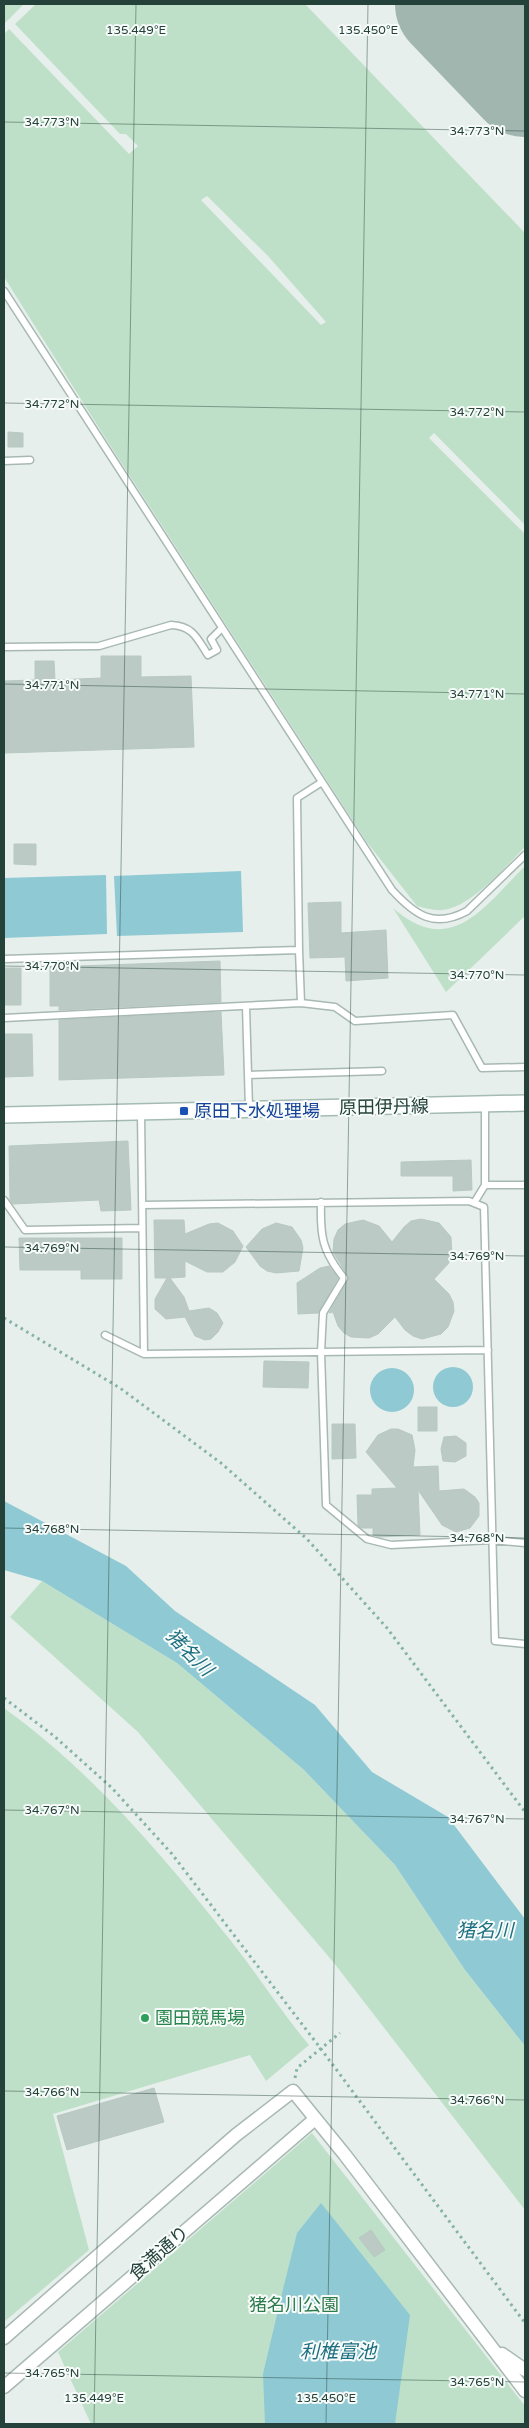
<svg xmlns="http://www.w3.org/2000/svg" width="529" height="2428" font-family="'Varela Round','Noto Sans JP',sans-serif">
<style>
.green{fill:#bfe0c8;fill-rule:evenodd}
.water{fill:#8ec9d4}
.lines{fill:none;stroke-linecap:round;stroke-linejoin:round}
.runway{stroke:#a2b6b0;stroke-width:114}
.building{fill:#bbcac4;stroke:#b8c9c2}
.lane-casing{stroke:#a8b8b2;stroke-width:9}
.street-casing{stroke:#a8b8b2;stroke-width:15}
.secondary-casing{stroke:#a4bbb3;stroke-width:18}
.path{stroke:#86b3a5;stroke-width:3;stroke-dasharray:2.5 4;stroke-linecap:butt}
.lane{stroke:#fff;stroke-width:6}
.street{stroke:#fff;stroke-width:12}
.secondary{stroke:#fff;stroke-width:15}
.ticks{fill:none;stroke:#24423a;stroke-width:1;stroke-opacity:0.45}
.transit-dot{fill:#1a4fb4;stroke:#f7fbf9;stroke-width:2}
.leisure-dot{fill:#2e9e5b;stroke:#f7fbf9;stroke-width:2}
.labels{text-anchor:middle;stroke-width:4;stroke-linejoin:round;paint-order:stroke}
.street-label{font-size:18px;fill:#24423a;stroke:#f7fbf9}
.transit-label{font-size:18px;fill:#164399;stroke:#f7fbf9;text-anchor:start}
.leisure-label{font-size:18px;fill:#27864d;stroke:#f7fbf9;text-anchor:start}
.park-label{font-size:18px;fill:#2d7a4b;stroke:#f7fbf9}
.water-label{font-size:19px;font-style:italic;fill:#1c6f80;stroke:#f7fbf9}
.ticks-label{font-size:12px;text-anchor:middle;fill:#24423a;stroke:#f7fbf9;stroke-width:4;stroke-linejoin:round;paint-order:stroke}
</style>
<rect width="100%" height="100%" fill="#e6efeb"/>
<!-- green -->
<path class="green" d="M4,4H24L4,24Z
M36,4H305L525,233V525L434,433L429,438L525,534V847C506,866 471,907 443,910C435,911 425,908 417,906L366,841L106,439L4,277V34L9,29L129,154L138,146L126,134H120L15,24ZM207,196L268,256L326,322L321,325L201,200Z
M525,866V916L446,992L393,908C451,959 484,907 525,866Z
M42,1581L177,1663L304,1770L395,1865L465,1970L525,2046V2210L334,1963L138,1732L10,1617Z
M4,1708C94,1773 162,1855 231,1941C258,1975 281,2012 309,2045L266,2081L250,2055L53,2114L89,2250L4,2322Z
M312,2133L525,2406V2424H91L58,2352Z"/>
<!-- water -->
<path class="water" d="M241,871L243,932L117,936L114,876Z
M106,875L107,934L4,938V878Z
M433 1387a20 20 0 1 1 40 0a20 20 0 1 1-40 0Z
M370 1390a22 22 0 1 1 44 0a22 22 0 1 1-44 0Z
M4,1501L126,1566L175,1611L315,1705L372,1772L448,1817L525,1919V2046L465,1970L395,1865L304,1770L177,1663L42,1581L4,1570Z
M321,2203L410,2315L395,2424H265L263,2374L284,2285L297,2233Z"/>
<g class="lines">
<!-- runway -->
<path class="runway" d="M452,4L525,80"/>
</g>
<!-- building -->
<path class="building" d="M8,432L23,433V447H8Z
M101,656H141V677L191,676L194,747L4,753V681L35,680V661H54L55,680L101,678Z
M14,844H36V865L14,864Z
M341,902V933L386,930L388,978L346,981L345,957L310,958L308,903Z
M220,961L221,1002L59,1010V1006H50V967Z
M4,968H21V1005H4Z
M221,1012L224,1075L59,1080V1020Z
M4,1034H32L33,1076L4,1077Z
M128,1141L131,1210L101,1211L99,1200L13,1204L10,1200L9,1146Z
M471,1160L472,1190L453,1191V1176H401V1162Z
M421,1219L439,1223L451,1237L452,1256L448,1264L434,1279L449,1294L453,1302L454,1311L448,1327L441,1334L422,1339L413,1336L405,1330L395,1317L378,1334L369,1338L351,1337L344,1333L338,1326L333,1312L329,1313L349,1278L333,1252L334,1239L338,1230L345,1224L363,1220L379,1226L392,1242L404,1227L411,1221Z
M154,1220H184L185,1234L209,1224L218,1223L233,1231L243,1246L235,1262L223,1272H207L185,1261V1277L170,1278L184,1297L189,1311L209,1308L217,1313L223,1323L218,1332L211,1339L205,1340L195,1336L185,1317L166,1319L155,1309V1299L167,1278H155Z
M276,1223L292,1227L301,1240L303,1248L299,1271L276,1273L267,1271L260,1266L246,1247L262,1229Z
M19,1238H122V1279H81V1270H20Z
M329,1266L338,1278L318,1313L298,1314L297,1283L320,1268Z
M264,1361L309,1362L308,1388L263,1387Z
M418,1407H437V1431H418Z
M332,1424H355L356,1458L332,1459Z
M391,1429H398L412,1435L415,1450L413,1467L438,1466L439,1491L464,1489L475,1497L479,1503V1516L470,1528L456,1532L442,1525L418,1490L420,1535L379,1537L373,1535V1528H361L358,1525L357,1495H372V1489L397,1488L366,1452L378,1435Z
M456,1436L466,1443V1456L455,1462L443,1461L441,1449L444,1437Z
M154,2088L164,2122L67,2150L57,2116Z
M371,2230L385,2250L374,2257L359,2238Z"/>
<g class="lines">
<!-- lane casing -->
<g class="lane-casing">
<path id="lane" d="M4,291L392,890C415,915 434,929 467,911L525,855
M4,461L30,460
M4,647L99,646L171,625C193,626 197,638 208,655L217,650L211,639L222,628
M299,950L297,798L322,782
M4,959L299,950L301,1003
M246,1006L248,1075L382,1071
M4,1018L301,1003L335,1007L355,1021L453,1015L482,1068L525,1067
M248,1075L249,1108
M141,1112L144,1354
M485,1185H525
M4,1200L25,1230L142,1228
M321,1202C320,1236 322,1251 344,1278L323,1313L321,1352L326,1505L367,1539L391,1545L492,1540L525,1543
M474,1203L485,1185V1105
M142,1205L469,1201L484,1207L495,1641L525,1644
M105,1335L144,1354L488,1350"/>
</g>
<!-- street casing -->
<g class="street-casing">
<path id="street" d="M4,2338L236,2135L293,2091L345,2155L525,2391
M502,2354L525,2370
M4,2387L315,2119"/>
</g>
<!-- secondary casing -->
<g class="secondary-casing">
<path id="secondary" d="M4,1115L525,1103"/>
</g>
<!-- path -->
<path class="path" d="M4,1318L120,1388L221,1463L307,1539L387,1628L525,1812
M4,1698L54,1736L112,1788L172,1854L321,2049L525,2323
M295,2078L297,2068L340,2033"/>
<!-- lane -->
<use href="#lane" class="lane"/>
<!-- street -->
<use href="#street" class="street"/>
<!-- secondary -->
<use href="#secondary" class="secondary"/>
</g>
<!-- ticks -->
<path class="ticks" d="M4,122L525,131M4,403L525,412M4,684L525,694M4,966L525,975M4,1247L525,1256M4,1528L525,1538M4,1810L525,1819M4,2091L525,2100M4,2373L525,2382M94,2424L136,4M326,2424L368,4"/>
<!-- markers -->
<rect class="transit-dot" x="179" y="1106" width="10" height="10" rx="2.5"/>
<circle class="leisure-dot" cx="145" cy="2018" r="5"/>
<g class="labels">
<!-- street labels -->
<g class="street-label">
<text transform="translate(384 1107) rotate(-1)" y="6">原田伊丹線</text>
<text transform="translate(159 2253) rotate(-41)" y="6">食満通り</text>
</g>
<!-- transit labels -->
<g class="transit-label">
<text x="194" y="1117">原田下水処理場</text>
</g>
<!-- leisure labels -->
<g class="leisure-label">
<text x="155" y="2024">園田競馬場</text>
</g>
<!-- park labels -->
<g class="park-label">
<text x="294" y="2311">猪名川公園</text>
</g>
<!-- water labels -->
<g class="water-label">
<text transform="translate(190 1652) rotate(45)" y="7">猪名川</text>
<text x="485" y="1937">猪名川</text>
<text x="338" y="2358">利椎富池</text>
</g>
</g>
<g class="ticks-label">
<text x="136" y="34">135.449°E</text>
<text x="368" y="34">135.450°E</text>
<text x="52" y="126">34.773°N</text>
<text x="477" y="135">34.773°N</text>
<text x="52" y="408">34.772°N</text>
<text x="477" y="416">34.772°N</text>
<text x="52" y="689">34.771°N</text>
<text x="477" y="698">34.771°N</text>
<text x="52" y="970">34.770°N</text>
<text x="477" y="979">34.770°N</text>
<text x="52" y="1252">34.769°N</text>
<text x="477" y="1260">34.769°N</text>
<text x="52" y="1533">34.768°N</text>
<text x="477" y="1542">34.768°N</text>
<text x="52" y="1814">34.767°N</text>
<text x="477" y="1823">34.767°N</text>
<text x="52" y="2096">34.766°N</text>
<text x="477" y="2104">34.766°N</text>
<text x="52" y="2377">34.765°N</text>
<text x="477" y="2386">34.765°N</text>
<text x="94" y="2402">135.449°E</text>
<text x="326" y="2402">135.450°E</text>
</g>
<!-- border -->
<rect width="529" height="2428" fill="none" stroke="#24423a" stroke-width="10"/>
</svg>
